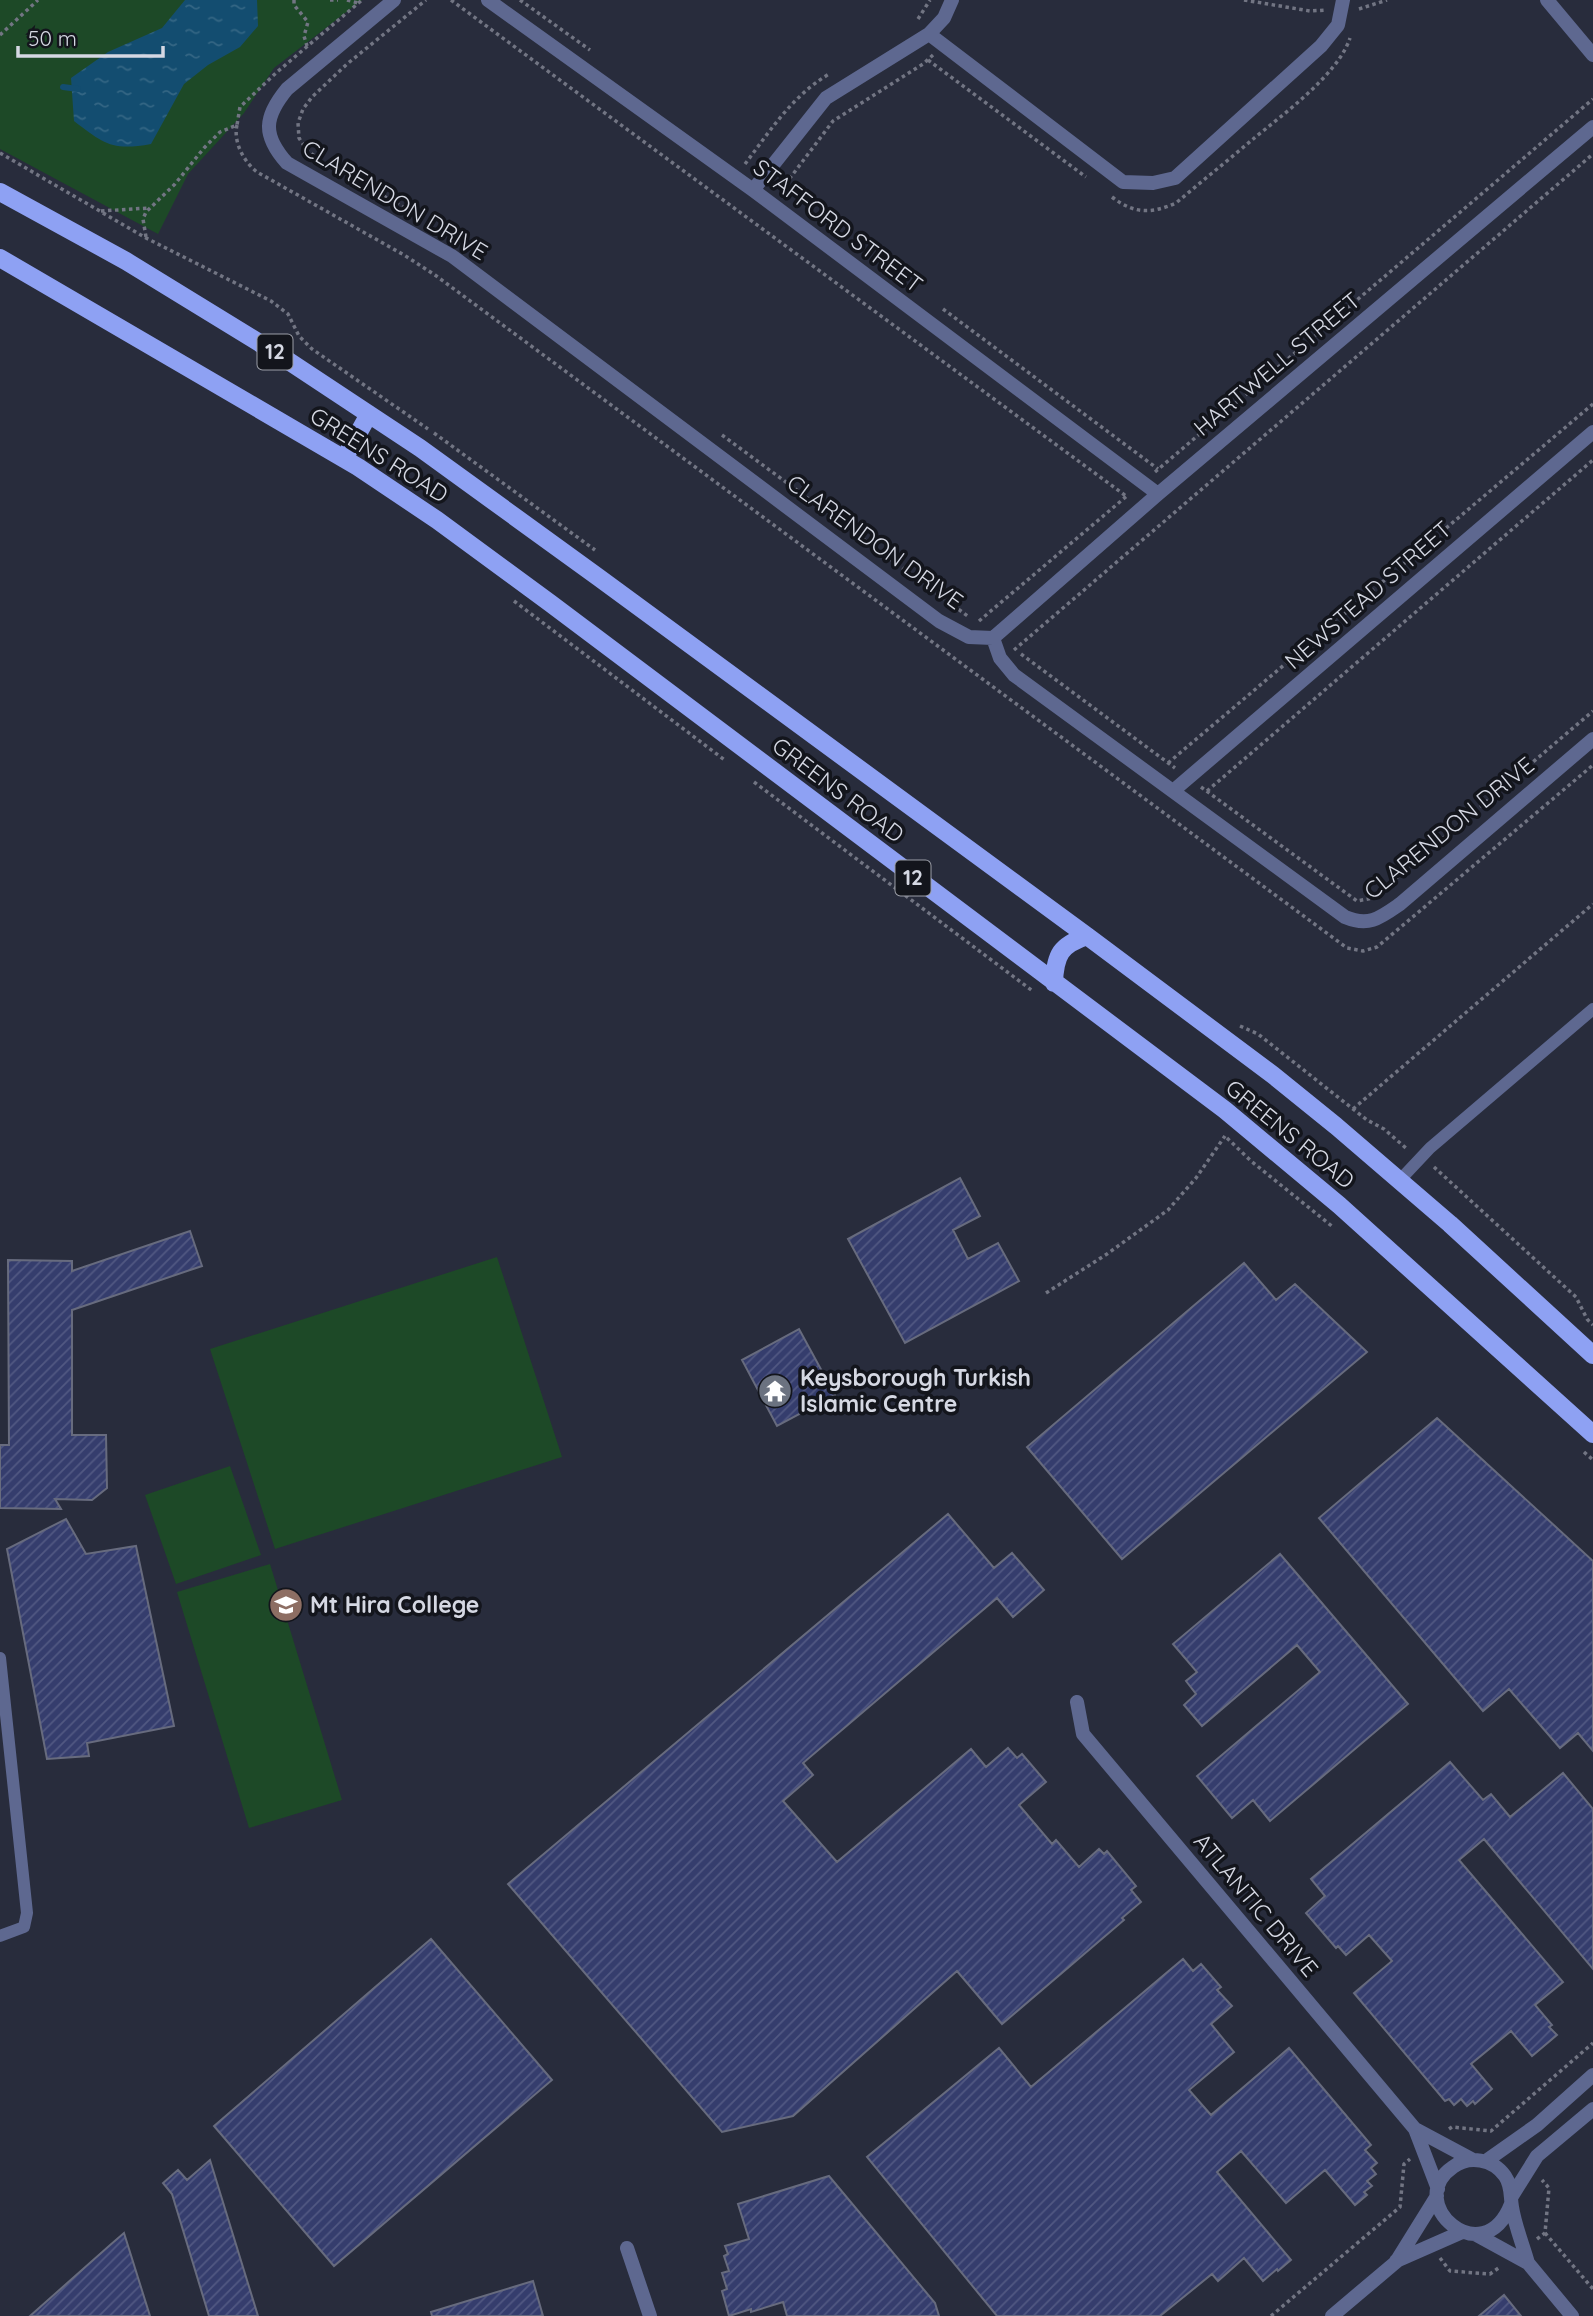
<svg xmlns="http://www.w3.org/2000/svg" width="1593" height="2316" font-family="Quicksand,sans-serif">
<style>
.green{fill:#1d4927}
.water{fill:url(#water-ripples)}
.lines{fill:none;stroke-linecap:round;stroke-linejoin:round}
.stream{stroke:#134d70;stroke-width:6}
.building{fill:url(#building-hatch);stroke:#676b7e;stroke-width:2}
.path{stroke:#727583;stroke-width:3.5;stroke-dasharray:3.5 3.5;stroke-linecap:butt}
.lane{stroke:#5e6890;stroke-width:12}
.street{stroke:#5e6890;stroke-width:14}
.primary{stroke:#8ea1f3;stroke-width:18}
.labels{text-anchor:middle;stroke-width:7;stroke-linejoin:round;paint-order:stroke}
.shield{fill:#13151c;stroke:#9b9ea7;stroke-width:2}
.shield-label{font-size:21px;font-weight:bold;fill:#d5d8e3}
.street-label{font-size:23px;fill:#d5d8e3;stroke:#13151c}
.poi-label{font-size:23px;font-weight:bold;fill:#d5d8e3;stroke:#13151c;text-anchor:start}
</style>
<defs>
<pattern id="water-ripples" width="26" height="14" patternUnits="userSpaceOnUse" patternTransform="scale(1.75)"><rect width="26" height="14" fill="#134d70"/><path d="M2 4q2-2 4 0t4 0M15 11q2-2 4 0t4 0" fill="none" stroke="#346684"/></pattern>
<pattern id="building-hatch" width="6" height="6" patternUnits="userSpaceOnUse" patternTransform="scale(1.75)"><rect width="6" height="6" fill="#353d6d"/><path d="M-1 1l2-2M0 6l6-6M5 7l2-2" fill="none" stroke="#515882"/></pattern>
</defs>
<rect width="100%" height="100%" fill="#282c3c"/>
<!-- green -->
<path class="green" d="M0,0H362L274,68L244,113L188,174L158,234L0,149Z
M497,1257L562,1457L275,1549L210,1349Z
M230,1466L261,1555L176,1584L145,1495Z
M270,1564L342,1800L249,1828L177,1592Z"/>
<!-- water -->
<path class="water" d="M185,0H257L258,26L240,47L208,65L184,84L151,144C112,151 104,144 74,121L71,78L108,52L162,28Z"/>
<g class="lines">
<!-- stream -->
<path class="stream" d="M63,87L78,89"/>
</g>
<!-- building -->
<path class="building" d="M960,1178L980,1216L953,1230L968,1259L998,1243L1019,1281L905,1343L848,1239Z
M190,1231L202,1266L72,1310V1435H106L107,1488L92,1500L55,1499L61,1509L0,1508V1445H9L8,1260L72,1261V1271Z
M1244,1263L1276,1300L1295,1284L1367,1352L1122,1559L1027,1447Z
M799,1329L835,1395L777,1426L742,1360Z
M1437,1418L1593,1561V1751L1578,1733L1560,1748L1509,1689L1483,1711L1319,1518Z
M948,1514L994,1568L1012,1553L1044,1590L1013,1617L997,1598L803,1763L813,1775L783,1801L837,1862L971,1749L986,1767L1008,1748L1017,1758L1022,1754L1046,1782L1019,1805L1052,1844L1056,1840L1079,1867L1099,1849L1104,1854L1107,1851L1136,1886L1131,1890L1141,1902L1122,1918L1124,1920L1002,2024L957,1971L793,2116L722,2132L508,1884Z
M66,1519L86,1554L136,1546L174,1726L87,1743L89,1756L47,1759L7,1549Z
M1280,1554L1408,1704L1270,1821L1253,1800L1232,1818L1197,1776L1320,1672L1297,1645L1202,1726L1184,1705L1196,1694L1186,1681L1197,1672L1173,1644Z
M1450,1762L1483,1800L1491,1794L1510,1817L1563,1773L1593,1809V1969L1484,1839L1459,1860L1563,1982L1535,2005L1552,2025L1549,2027L1557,2035L1532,2056L1511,2031L1471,2064L1492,2089L1475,2104L1473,2101L1467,2106L1461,2099L1454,2105L1449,2099L1445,2101L1354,1993L1392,1961L1369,1935L1346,1955L1338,1946L1336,1948L1306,1913L1325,1896L1311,1879Z
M431,1939L552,2080L334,2266L214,2126Z
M1183,1959L1193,1971L1201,1964L1221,1987L1217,1990L1232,2006L1211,2024L1234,2052L1189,2090L1211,2115L1289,2048L1371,2145L1365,2150L1377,2163L1371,2168L1376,2174L1367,2181L1372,2186L1364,2192L1367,2195L1355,2205L1325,2170L1286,2203L1241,2151L1217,2172L1291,2260L1278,2271L1277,2269L1263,2281L1244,2258L1218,2281L1212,2274L1160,2316H997L867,2157L999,2048L1031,2087Z
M210,2160L258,2316H209L172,2194L163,2183L178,2170L187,2180Z
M829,2176L935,2303L939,2316H787L783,2302L751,2312V2309L729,2316L722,2291L727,2289L722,2273L729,2271L724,2256L728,2254L725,2246L749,2239L738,2204Z
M124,2233L150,2316H30L109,2246Z
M533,2281L543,2316H432L431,2312Z
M1504,2295L1521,2316H1479Z"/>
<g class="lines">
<!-- path -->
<path class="path" d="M294,0V5L308,22L304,36L307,46
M330,0H338
M347,0L358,3
M451,0L1126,496
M520,0L590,50
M1244,0L1310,11L1327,10
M1359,9L1387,0
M918,19L930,0
M0,35L38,0
M928,60L1086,177
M237,125C233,142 244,162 257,172L404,255L435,275L1347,948L1363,951L1377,947L1593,765
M0,153L146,238L271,301L288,314L299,336L312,349L428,429
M745,164C770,131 792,96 829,74
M781,190L833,121L923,64L933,55
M1112,197C1134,214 1151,214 1176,203C1201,182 1227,161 1252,140C1282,115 1338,75 1350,38
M405,208L322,162L307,150L299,138L298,123L303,109L312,97L347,64L426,0
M101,211L149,208
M146,237L143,219L146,212L175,184L204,148L220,132L237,125L240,107L277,72L362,0
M943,309L1158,469
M434,433L595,550
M722,435L969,617
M1155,472L1593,99
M514,601L726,761
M979,621L1128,495
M1014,650L1593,154
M1021,654L1175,768
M1168,763L1593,404
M754,782L1034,992
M1201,787L1357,901L1373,898L1593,711
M1207,791L1593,460
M1240,1026L1258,1034L1367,1120L1384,1129L1407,1149
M1353,1109L1593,904
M1227,1138L1251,1161L1333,1227
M1434,1167L1576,1297L1587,1319L1593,1325
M1046,1293L1107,1254L1168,1210L1196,1178L1225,1136
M1584,1452L1593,1460
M1449,2129L1452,2127L1491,2131L1593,2043
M1545,2233L1593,2289
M1537,2239L1545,2233L1549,2188L1542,2180
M1440,2258L1450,2271L1490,2274L1500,2267
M1271,2316L1400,2207L1404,2164L1410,2159"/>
<!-- lane -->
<path class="lane" d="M1399,1181L1430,1148L1593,1009
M0,1658L27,1913L24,1927L0,1936"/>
<!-- street -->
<path class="street" d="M394,0L287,89C264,117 262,135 287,163L452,256L939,621L969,637L993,638
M488,0L753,190L1158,494
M1547,0L1593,55
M929,34L1123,182L1153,183L1175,178L1321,46L1338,25L1343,0
M753,190L826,98L929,34L944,18L952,0
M993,638L1158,494L1593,127
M993,638L1000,658L1014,675L1345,917C1369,927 1380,918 1400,904L1593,739
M1173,791L1593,432
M1077,1702L1083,1734L1415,2129L1438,2189
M1415,2129L1473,2160
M1486,2161L1537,2125L1593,2075
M1512,2196L1537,2156L1593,2109
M1511,2204C1483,2275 1402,2202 1453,2167C1469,2155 1493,2159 1505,2176C1512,2186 1510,2196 1512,2207C1515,2226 1523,2245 1528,2263
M1475,2234L1528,2263L1572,2316
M627,2248L650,2316
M1396,2261L1462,2232
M1332,2316L1396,2262L1437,2196"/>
<!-- primary -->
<path class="primary" d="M0,192L126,261L284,358L420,448L598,577L1087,936L1273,1075L1336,1126L1450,1224L1593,1355
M0,258L358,467L437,520L550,603L1225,1110L1339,1205L1593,1434
M344,459L369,414
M1054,983C1055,954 1061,945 1087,936"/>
</g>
<!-- icons -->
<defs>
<g id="temple-disc" transform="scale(1.75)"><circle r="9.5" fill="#6b7280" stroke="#13151c"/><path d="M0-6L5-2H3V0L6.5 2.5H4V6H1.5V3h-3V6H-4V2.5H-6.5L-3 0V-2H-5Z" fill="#fff"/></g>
<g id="school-disc" transform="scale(1.75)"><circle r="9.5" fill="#8d6e63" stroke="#13151c"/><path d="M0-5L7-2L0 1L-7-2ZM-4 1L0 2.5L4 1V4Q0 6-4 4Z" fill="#fff"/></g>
</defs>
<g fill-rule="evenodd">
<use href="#temple-disc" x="775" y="1391"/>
<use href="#school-disc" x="286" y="1605"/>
</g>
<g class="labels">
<!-- shield labels -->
<g class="shield">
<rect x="257.5" y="334.5" width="35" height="35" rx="5"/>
<rect x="895.5" y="860.5" width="35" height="35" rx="5"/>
</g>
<g class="shield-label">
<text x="275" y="359">12</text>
<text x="913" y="885">12</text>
</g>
<!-- street labels -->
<g class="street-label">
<text transform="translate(395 200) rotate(31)" y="8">CLARENDON DRIVE</text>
<text transform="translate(838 226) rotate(37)" y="8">STAFFORD STREET</text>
<text transform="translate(1277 364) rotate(-40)" y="8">HARTWELL STREET</text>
<text transform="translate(379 455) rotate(32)" y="8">GREENS ROAD</text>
<text transform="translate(875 542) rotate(36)" y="8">CLARENDON DRIVE</text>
<text transform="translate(1368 595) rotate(-41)" y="8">NEWSTEAD STREET</text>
<text transform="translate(838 790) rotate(37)" y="8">GREENS ROAD</text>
<text transform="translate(1449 828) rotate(-39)" y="8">CLARENDON DRIVE</text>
<text transform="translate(1290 1134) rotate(39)" y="8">GREENS ROAD</text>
<text transform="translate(1256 1905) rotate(50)" y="8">ATLANTIC DRIVE</text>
</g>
<!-- poi labels -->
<g class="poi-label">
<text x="800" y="1386">Keysborough Turkish<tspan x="800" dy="26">Islamic Centre</tspan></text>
<text x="310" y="1613">Mt Hira College</text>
</g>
</g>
<!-- scale -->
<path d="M18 46v10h145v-10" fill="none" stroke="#d5d8e3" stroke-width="3.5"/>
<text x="28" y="46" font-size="21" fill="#d5d8e3" stroke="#13151c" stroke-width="5" paint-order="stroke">50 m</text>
</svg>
